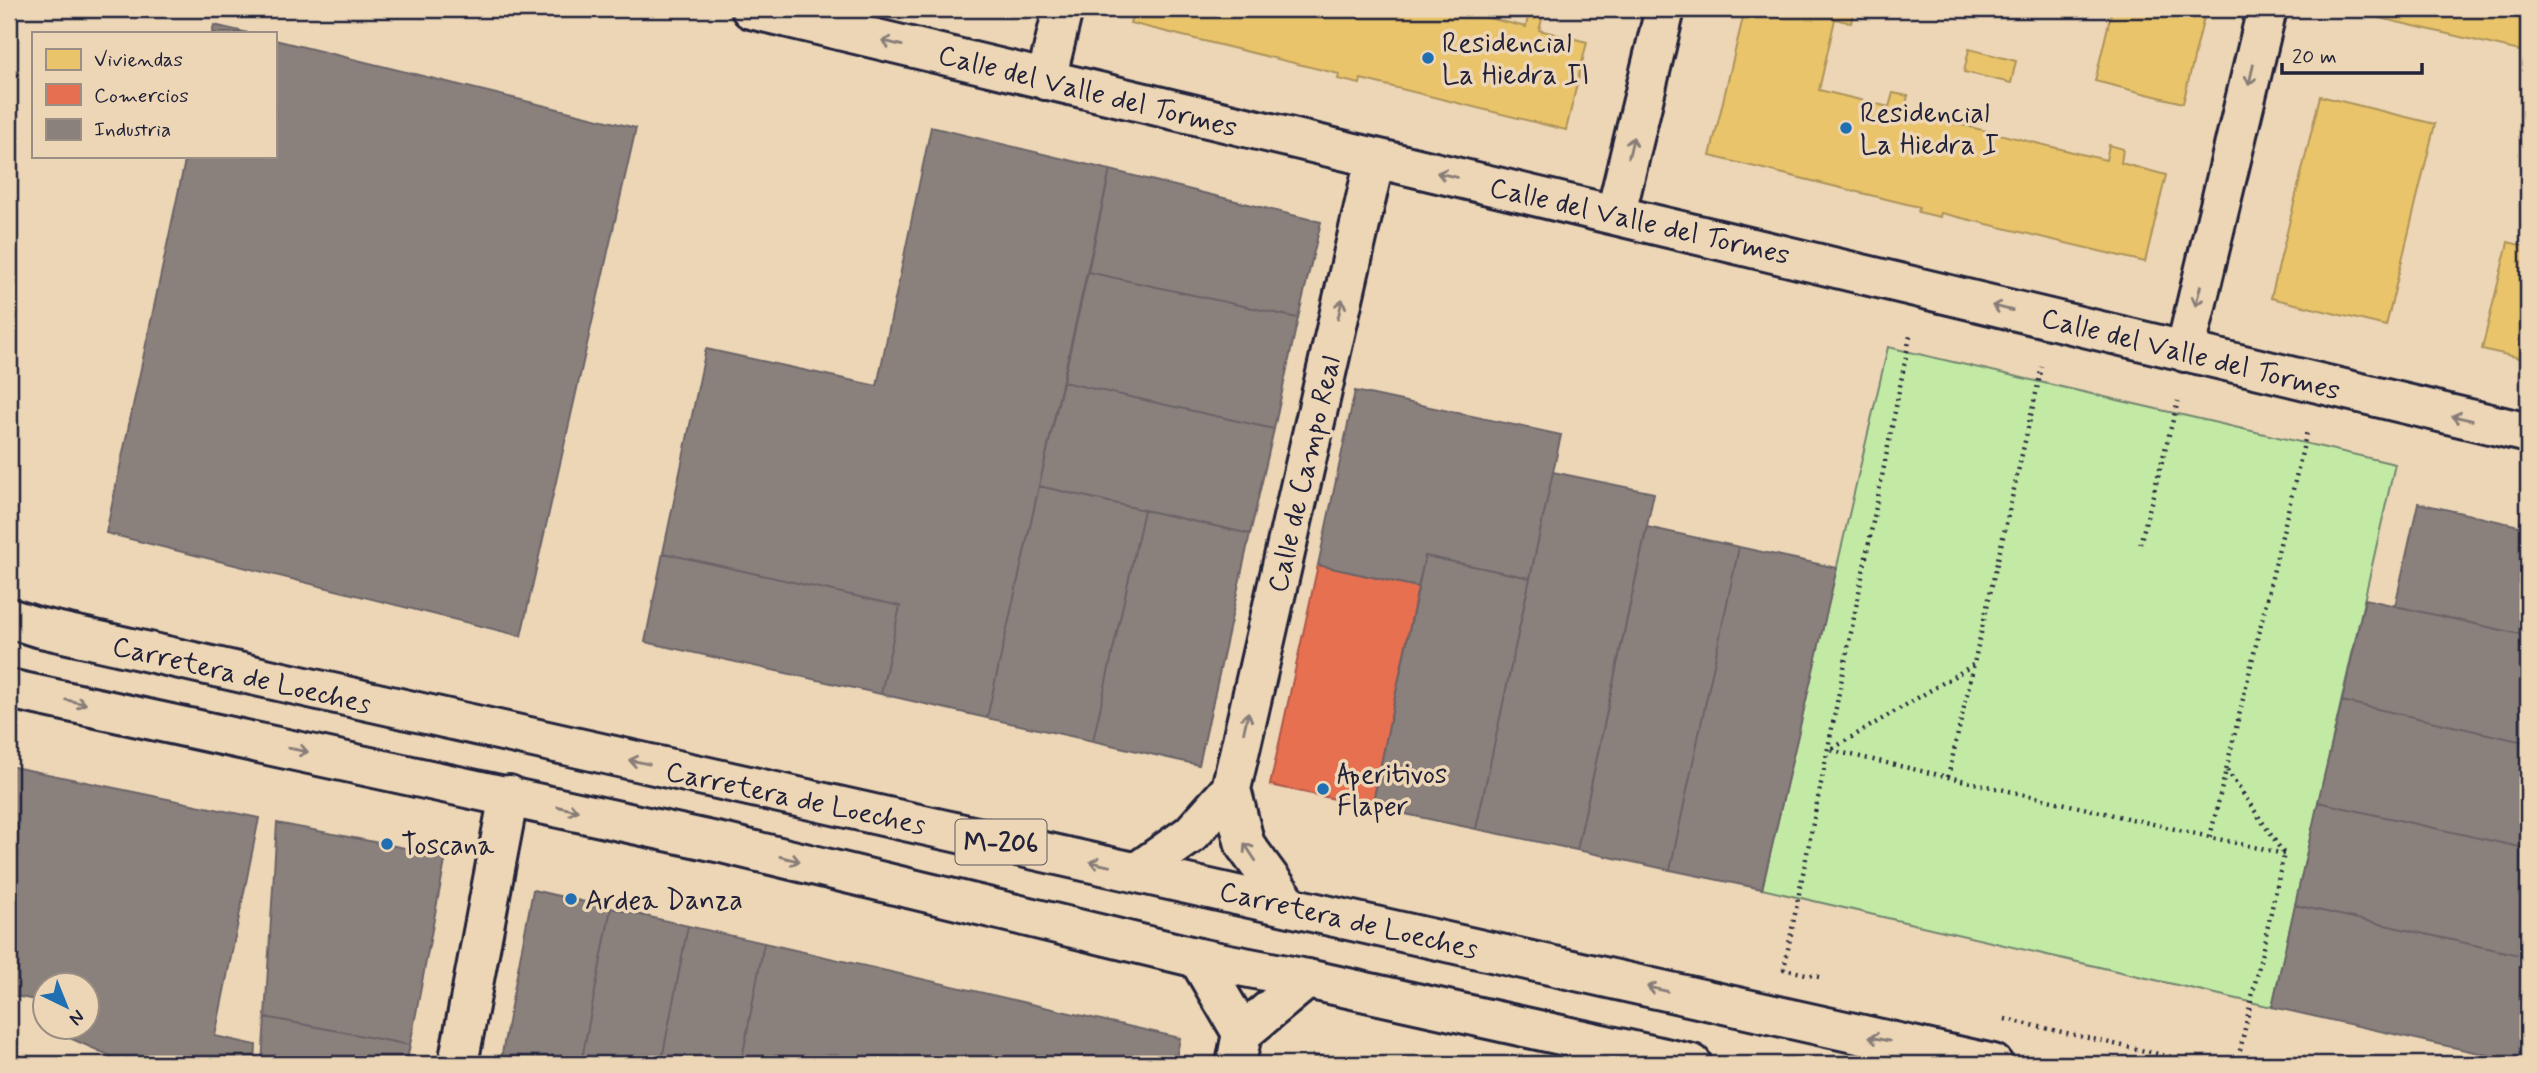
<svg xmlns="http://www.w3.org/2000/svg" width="2537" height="1073" font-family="Mynerve,sans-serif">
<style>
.green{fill:#c3eaa5;stroke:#728670;stroke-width:2}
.homes{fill:#e9c46a;stroke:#ad935c;stroke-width:2}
.shops{fill:#e76f51;stroke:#ac584a;stroke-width:2}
.industry{fill:#8a817c;stroke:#6b6468;stroke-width:2}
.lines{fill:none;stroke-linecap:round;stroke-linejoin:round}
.minor-casing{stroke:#22223b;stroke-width:44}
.primary-casing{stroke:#22223b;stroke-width:44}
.path{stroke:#22223b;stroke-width:4.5;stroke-dasharray:2 5;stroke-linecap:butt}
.minor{stroke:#ecd6b5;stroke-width:38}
.primary{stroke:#ecd6b5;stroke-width:38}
.oneway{stroke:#877c78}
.poi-dot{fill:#1f6fb2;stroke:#ecd6b5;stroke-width:2.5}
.labels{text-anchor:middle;stroke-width:7;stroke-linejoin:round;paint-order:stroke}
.shield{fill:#ecd6b5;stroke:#5f5860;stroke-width:2}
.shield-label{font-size:26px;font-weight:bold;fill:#22223b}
.poi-label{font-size:28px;fill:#22223b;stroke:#ecd6b5;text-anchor:start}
.street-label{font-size:28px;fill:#22223b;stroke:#ecd6b5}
</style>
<rect width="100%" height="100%" fill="#ecd6b5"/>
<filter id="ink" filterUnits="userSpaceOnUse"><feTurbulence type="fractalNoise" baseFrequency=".0143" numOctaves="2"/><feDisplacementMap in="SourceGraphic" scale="14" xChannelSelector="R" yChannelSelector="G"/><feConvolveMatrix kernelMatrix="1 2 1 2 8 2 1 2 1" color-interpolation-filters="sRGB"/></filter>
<g filter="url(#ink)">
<!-- green -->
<path class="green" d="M1888,347L2395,464L2272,1007L1762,889Z"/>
<!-- homes -->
<path class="homes" d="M1134,9H1451L1526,27L1529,12L1543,16L1539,30L1587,42L1566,130L1361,79L1360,84L1338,79L1339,74L1130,23Z
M1745,9H1854L1851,23L1835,19L1819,90L1889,107L1893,93L1908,96L1904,111L2106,160L2109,145L2123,149L2121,163L2166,175L2145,262L1941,213L1940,217L1918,212L1919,207L1710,156Z
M2112,9H2206L2183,103L2095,81Z
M2342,9H2528V53Z
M1969,49L2016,61L2011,83L1964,72Z
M2320,96L2435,124L2386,326L2271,298Z
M2508,242L2528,247V360L2482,349Z"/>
<!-- shops -->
<path class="shops" d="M1318,565L1418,587L1372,807L1270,785Z"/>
<!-- industry -->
<path class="industry" d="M214,25L248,33H212Z
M275,40L636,128L521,636L106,533L186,156H275Z
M931,127L1110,170L987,718L881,694L900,606L663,553L706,349L877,386Z
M1110,170L1321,222L1298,318L1088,272Z
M1088,272L1298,318L1274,429L1063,382Z
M1063,382L1274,429L1250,534L1039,486Z
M1355,391L1561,435L1530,578L1425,556L1418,587L1318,565Z
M1553,472L1654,493L1577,850L1476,829Z
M1039,486L1144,510L1093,741L987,718Z
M2418,503L2528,528V636L2395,606Z
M1144,510L1250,534L1199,765L1093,741Z
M1647,527L1739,547L1670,870L1577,850Z
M1739,547L1837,568L1762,889L1670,870Z
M663,553L900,606L881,694L645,642Z
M1425,556L1530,578L1476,829L1372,807Z
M2365,599L2528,636V743L2342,701Z
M2342,701L2528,743V849L2318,802Z
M9,766L259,818L215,1036L256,1045L255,1064H129L58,1033L59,1028H88V986H46V1002L9,995Z
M2318,802L2528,849V957L2295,905Z
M277,823L446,856L410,1045L265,1017Z
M533,890L611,908L581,1064H500Z
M2295,905L2528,957V1064L2272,1007Z
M611,908L688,926L661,1064H581Z
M688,926L764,943L741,1064H661Z
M764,943L1180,1038L1175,1064H741Z
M265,1017L410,1045L406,1064H262Z
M1314,1055L1347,1061L1363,1064H1312Z"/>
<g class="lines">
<!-- minor casing -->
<g class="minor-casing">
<path id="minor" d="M751,9L2528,433
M1046,80L1063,9
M1616,213L1665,9
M2185,352L2267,9
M1137,872L1191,834L1231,789
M1289,905L1245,845L1231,789L1375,159
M1198,958L1242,1033
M458,1064L509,795
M1236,1064L1242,1033L1307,979"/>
</g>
<!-- primary casing -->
<g class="primary-casing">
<path id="primary" d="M9,618L37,627L1993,1064
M9,689L726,844L1198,958L1307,979L1692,1064"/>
</g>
<!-- path -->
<path class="path" d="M2140,544L2178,401
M1973,665L1830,750L2284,854
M2227,770L2284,854L2237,1064
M1948,777L2042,367
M2210,837L2307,431
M1819,977L1784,969L1910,336
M2005,1019L2202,1064"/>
<!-- minor -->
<use href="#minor" class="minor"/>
<!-- primary -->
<use href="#primary" class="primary"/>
</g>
<!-- one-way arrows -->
<defs><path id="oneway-shaft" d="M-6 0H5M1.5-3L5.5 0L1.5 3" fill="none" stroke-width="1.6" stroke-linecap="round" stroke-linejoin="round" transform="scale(1.75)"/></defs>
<g class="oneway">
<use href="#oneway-shaft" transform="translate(892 43) rotate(-166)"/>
<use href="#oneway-shaft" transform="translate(2251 75) rotate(103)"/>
<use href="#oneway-shaft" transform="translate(1631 147) rotate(-77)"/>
<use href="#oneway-shaft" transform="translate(1447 175) rotate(-167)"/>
<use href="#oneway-shaft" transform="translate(2198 296) rotate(104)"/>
<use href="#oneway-shaft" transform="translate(2002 308) rotate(-166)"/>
<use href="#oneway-shaft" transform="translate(1340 309) rotate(-77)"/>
<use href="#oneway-shaft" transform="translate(2462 418) rotate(-167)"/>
<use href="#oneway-shaft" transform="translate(76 702) rotate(12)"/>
<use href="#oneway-shaft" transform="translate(1246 722) rotate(-77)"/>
<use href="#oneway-shaft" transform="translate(298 750) rotate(12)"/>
<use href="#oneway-shaft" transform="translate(639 762) rotate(-168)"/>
<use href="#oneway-shaft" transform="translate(568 809) rotate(13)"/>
<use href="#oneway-shaft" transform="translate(1250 852) rotate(-123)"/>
<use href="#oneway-shaft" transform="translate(790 859) rotate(14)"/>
<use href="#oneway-shaft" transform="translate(1100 864) rotate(-167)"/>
<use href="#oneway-shaft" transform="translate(1657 989) rotate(-167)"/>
<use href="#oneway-shaft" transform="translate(1879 1039) rotate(-168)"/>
</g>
</g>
<!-- markers -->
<g class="poi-dot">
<circle cx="1428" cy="58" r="7"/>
<circle cx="1846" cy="128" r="7"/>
<circle cx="1323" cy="789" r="7"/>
<circle cx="387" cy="844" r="7"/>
<circle cx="571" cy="899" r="7"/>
</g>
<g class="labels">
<!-- shield labels -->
<rect class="shield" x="955.5" y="819.5" width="91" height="45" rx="5"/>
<g class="shield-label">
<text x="1001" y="851">M-206</text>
</g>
<!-- poi labels -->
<g class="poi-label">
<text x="1442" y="52">Residencial<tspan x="1442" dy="32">La Hiedra II</tspan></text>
<text x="1860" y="122">Residencial<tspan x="1860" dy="32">La Hiedra I</tspan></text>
<text x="1337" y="783">Aperitivos<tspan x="1337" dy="32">Flaper</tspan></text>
<text x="401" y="854">Toscana</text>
<text x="585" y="909">Ardea Danza</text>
</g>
<!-- street labels -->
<g class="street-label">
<text transform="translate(1088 90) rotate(14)" y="10">Calle del Valle del Tormes</text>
<text transform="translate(1640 220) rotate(13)" y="10">Calle del Valle del Tormes</text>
<text transform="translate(2191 353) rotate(14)" y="10">Calle del Valle del Tormes</text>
<text transform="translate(1303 474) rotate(-77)" y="10">Calle de Campo Real</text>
<text transform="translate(242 674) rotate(13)" y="10">Carretera de Loeches</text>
<text transform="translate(796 797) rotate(12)" y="10">Carretera de Loeches</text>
<text transform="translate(1349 919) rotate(13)" y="10">Carretera de Loeches</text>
</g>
</g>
<!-- margin -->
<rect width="2537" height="1073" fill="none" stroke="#ecd6b5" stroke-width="35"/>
<rect x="18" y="18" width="2502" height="1038" fill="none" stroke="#22223b" stroke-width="2.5" filter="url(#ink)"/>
<!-- legend -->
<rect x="32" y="32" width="245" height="126" fill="#ecd6b5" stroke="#9b8e84" stroke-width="2"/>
<rect x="46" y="49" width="35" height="21" fill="#e9c46a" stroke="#9b8e84" stroke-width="2"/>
<text x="94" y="66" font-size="21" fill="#22223b">Viviendas</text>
<rect x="46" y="84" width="35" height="21" fill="#e76f51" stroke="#9b8e84" stroke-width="2"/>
<text x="94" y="102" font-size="21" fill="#22223b">Comercios</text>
<rect x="46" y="119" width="35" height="21" fill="#8a817c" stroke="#9b8e84" stroke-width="2"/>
<text x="94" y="136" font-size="21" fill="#22223b">Industria</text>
<!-- north arrow -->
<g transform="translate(66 1006) rotate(137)"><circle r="33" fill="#ecd6b5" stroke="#9b8e84" stroke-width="2"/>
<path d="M0-5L12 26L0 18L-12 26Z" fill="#1f6fb2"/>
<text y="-10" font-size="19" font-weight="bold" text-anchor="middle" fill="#22223b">N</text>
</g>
<!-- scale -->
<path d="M2282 63v10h140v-10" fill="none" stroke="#22223b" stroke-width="3.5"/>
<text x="2292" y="63" font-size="21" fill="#22223b" stroke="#ecd6b5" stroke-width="5" paint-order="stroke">20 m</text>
</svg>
